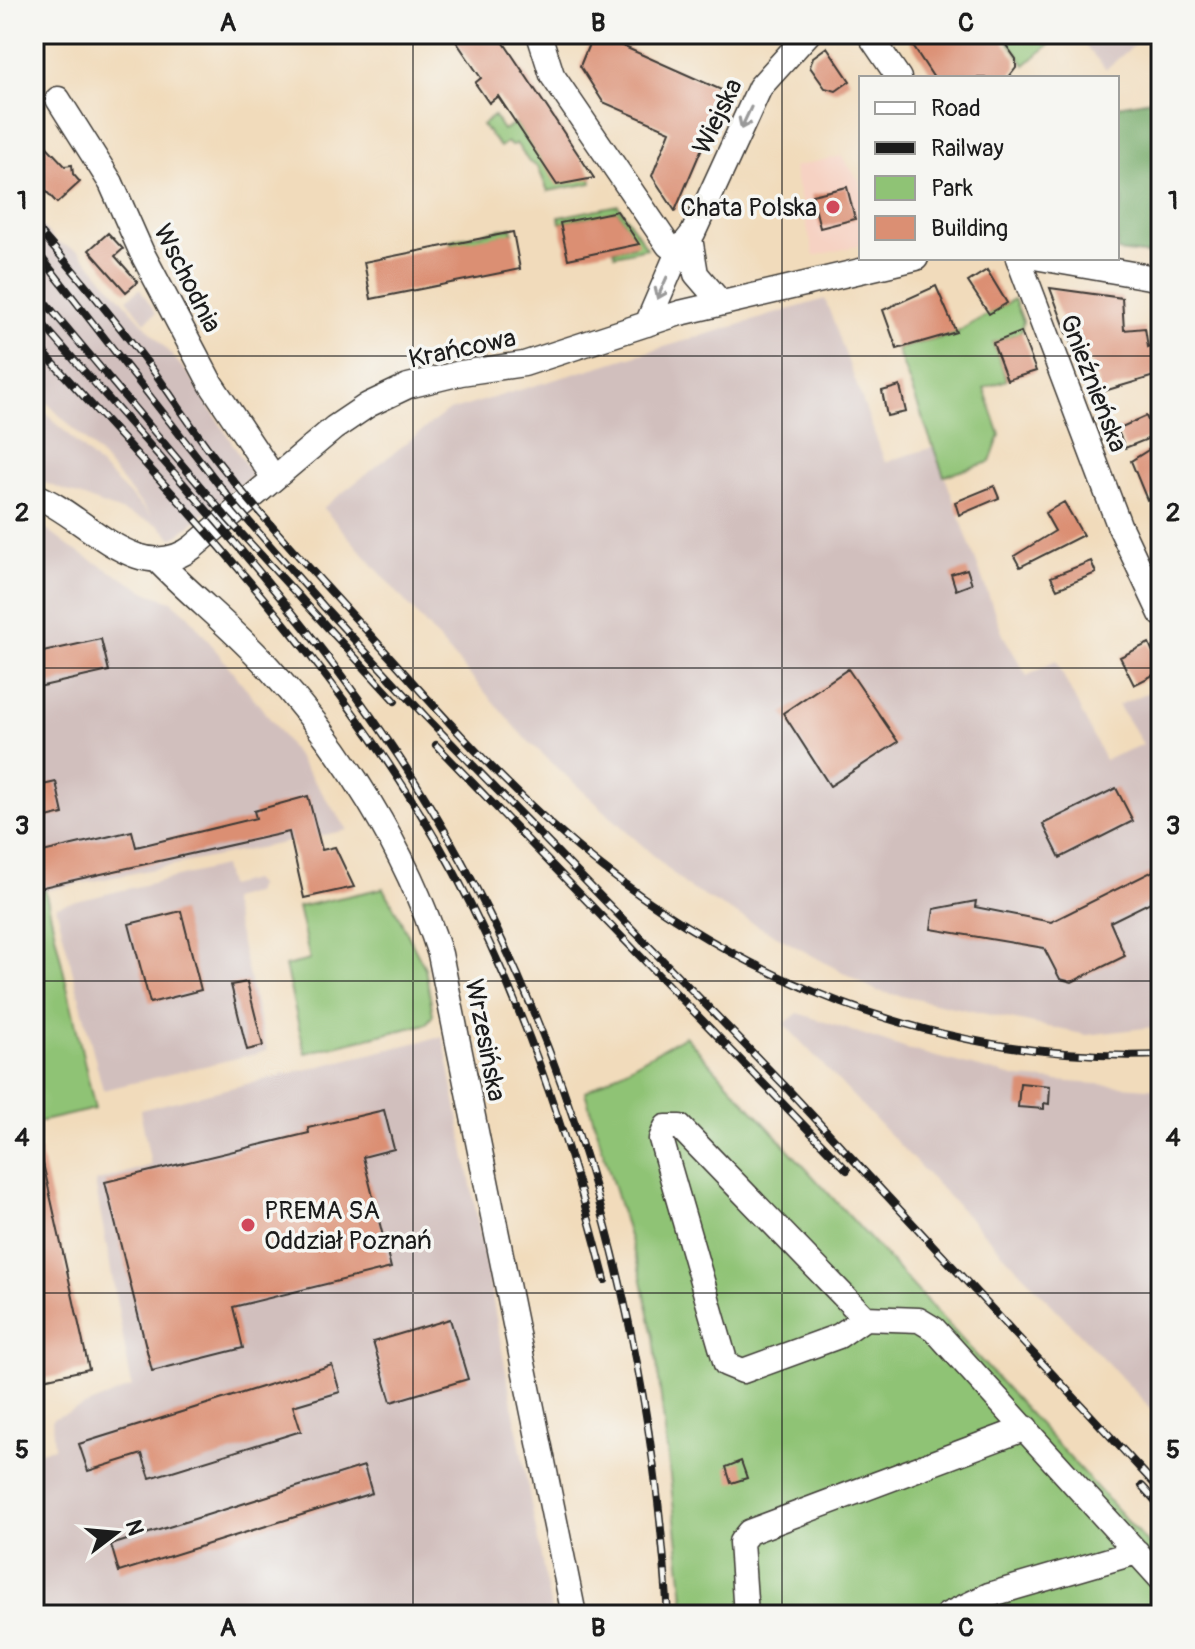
<svg xmlns="http://www.w3.org/2000/svg" width="1195" height="1649" font-family="Pangolin,sans-serif">
<style>
.built{fill:#f6d2c3}
.industrial{fill:#d1bfbd}
.green{fill:#8fc375;stroke:#567048;stroke-width:2}
.forest{fill:#73a966;stroke:#486241;stroke-width:2}
.building{fill:#db8f73}
.lines{fill:none;stroke-linecap:round;stroke-linejoin:round}
.minor-casing{stroke:#3c3934;stroke-width:27}
.minor{stroke:#fff;stroke-width:24}
.rail-casing{stroke:#1c1c1c;stroke-width:8}
.rail{stroke:#f6f6f2;stroke-width:5;stroke-dasharray:15;stroke-linecap:butt}
.oneway{stroke:#999}
.grid{fill:none;stroke:#1c1c1c;stroke-width:2;stroke-opacity:0.55}
.poi-dot{fill:#d1495b;stroke:#f6f6f2;stroke-width:3}
.labels{text-anchor:middle;stroke-width:7;stroke-linejoin:round;paint-order:stroke}
.street-label{font-size:26px;fill:#1c1c1c;stroke:#f6f6f2}
.poi-label{font-size:26px;fill:#1c1c1c;stroke:#f6f6f2;text-anchor:end}
.neatline{fill:none;stroke:#1c1c1c;stroke-width:3}
.grid-label{font-size:26px;text-anchor:middle;font-weight:bold;fill:#1c1c1c}
</style>
<rect width="100%" height="100%" fill="#f6f6f2"/>
<filter id="ink" filterUnits="userSpaceOnUse"><feTurbulence type="fractalNoise" baseFrequency=".0125" numOctaves="2"/><feDisplacementMap in="SourceGraphic" scale="16" xChannelSelector="R" yChannelSelector="G"/><feConvolveMatrix kernelMatrix="1 2 1 2 8 2 1 2 1" color-interpolation-filters="sRGB"/></filter>
<filter id="wash" filterUnits="userSpaceOnUse"><feTurbulence type="fractalNoise" baseFrequency=".006" numOctaves="4" result="noise"/><feDisplacementMap in="SourceGraphic" scale="32" xChannelSelector="R" yChannelSelector="G"/><feGaussianBlur stdDeviation="1.8" result="paint"/><feColorMatrix in="noise" values="0 0 0 0 0 0 0 0 0 0 0 0 0 0 0 0 0 1.4 0 .05"/><feComposite in="paint" operator="in"/></filter>
<g filter="url(#wash)">
<rect width="100%" height="100%" fill="#f1dbbb"/>
<!-- built -->
<path class="built" d="M841,156L861,183V245L814,256L793,167Z"/>
<!-- industrial -->
<path class="industrial" d="M1075,34H1146V35L1106,69Z
M34,216L56,242L79,251L191,377L252,475L173,539L159,525L34,479V401L153,518L97,452L34,390Z
M140,289L156,313L145,322L127,299Z
M825,299L885,462L934,447L1003,635L1027,676L1056,661L1105,760L1143,744L1118,705L1161,687V1026L1087,1035L877,991L689,888L526,739L323,508L446,412Z
M34,520L71,548L150,594L172,601L188,615L275,725L348,830L34,893Z
M223,866L228,886L252,880L258,886L254,893L230,899L267,1051L103,1090L56,906Z
M798,1013L910,1050L1018,1078L1161,1089V1419L784,1024Z
M443,1036L552,1615H34V1453L54,1448L52,1419L132,1387L95,1182L151,1165L140,1110Z"/>
<!-- green -->
<path class="green" d="M1003,34H1041L1050,44L1025,65Z
M494,116L503,130L516,123L558,184L591,176L592,183L548,191L538,167L529,162L516,143L511,146L507,142L500,147L482,125Z
M618,205L647,248L615,255L614,250L633,246L636,241L617,211L560,223L559,217Z
M512,227L513,233L451,245L450,240Z
M1014,299L1023,321L1021,332L993,343L1007,380L984,388L1000,435L990,462L944,476L897,349L952,335Z
M384,888L425,968L433,1015L426,1024L305,1053L285,966L310,960L298,907Z
M45,890L95,1109L34,1123V893Z
M685,1036L1161,1558V1615H686L654,1337L641,1276L585,1092Z"/>
<!-- forest -->
<path class="forest" d="M1161,90V256L1117,251V221L1123,200L1117,187V106L1151,100Z"/>
<g id="blocks">
<!-- building -->
<path class="building" d="M451,34H498L594,178L557,185L498,96L489,103L475,83L481,78Z
M905,34H998L1016,59V68L1008,78H934Z
M600,36L726,92L675,211L652,176L670,131L603,102L580,66L589,44Z
M827,47L850,81L836,91L825,88L810,67L813,57Z
M34,133L65,166L72,165L73,174L80,182L57,203L34,178Z
M847,187L855,219L820,228L812,195Z
M617,211L639,244L568,259L560,223Z
M513,232L520,269L371,299L364,262Z
M108,233L123,249L115,256L138,282L126,292L89,250Z
M987,270L1007,303L989,314L968,282Z
M936,286L956,332L897,349L883,310Z
M1050,288L1122,298L1124,330L1145,328L1148,347L1161,342V374L1101,392L1087,353L1076,357Z
M1021,332L1036,371L1007,380L993,343Z
M900,386L906,412L887,416L882,391Z
M1146,416L1155,436L1125,448L1117,429Z
M1161,442V494L1147,500L1131,461Z
M994,486L999,498L959,515L955,502Z
M1064,502L1083,535L1020,567L1014,556L1055,531L1045,513Z
M1091,561L1096,573L1057,589L1051,577Z
M967,569L972,584L956,590L951,574Z
M101,639L109,671L34,688V654Z
M1149,643L1161,671L1134,685L1120,657Z
M848,669L898,742L830,786L783,713Z
M56,782L63,814L34,821V787Z
M1116,788L1133,821L1060,858L1043,824Z
M308,796L322,850L335,847L354,887L304,898L289,832L34,889V854L132,831L136,847L256,818L254,811Z
M1161,867V897L1110,922L1125,956L1072,982L1060,979L1044,948L931,929L934,909L976,901L975,907L1051,922Z
M181,911L201,990L150,1003L129,924Z
M247,982L263,1046L247,1050L231,985Z
M1020,1083L1050,1086L1049,1104L1044,1103V1109L1018,1107Z
M384,1110L394,1149L363,1157L391,1268L233,1307L243,1348L152,1371L105,1182L309,1133L308,1128Z
M40,1150L89,1369L34,1381V1151Z
M450,1319L468,1379L391,1402L373,1342Z
M332,1365L340,1392L293,1406L301,1431L150,1478L142,1454L88,1471L79,1444Z
M741,1461L747,1478L731,1483L726,1467Z
M364,1466L372,1493L119,1572L111,1545Z"/>
</g>
</g>
<g filter="url(#ink)">
<use href="#blocks" fill-opacity="0" stroke="#3c3934" stroke-width="2"/>
<g class="lines">
<!-- minor casing -->
<g class="minor-casing">
<path id="minor" d="M539,34L552,75L668,245L690,260
M869,34L899,78
M58,99L111,183L142,253L211,384L274,478
M691,244L696,274L721,303
M1018,258L1119,525L1161,614
M1040,258L1161,279
M647,324L678,252L693,233L760,87L808,34
M34,495C84,514 138,589 193,547L334,428L368,405L408,386L461,373L524,364L680,313L916,258
M159,562C194,598 235,630 269,668C343,749 406,849 440,954L574,1615
M865,1318L839,1336L743,1371L726,1364L661,1139L666,1127H680L865,1318L919,1320L934,1329L1161,1579
M746,1615L741,1542L749,1532L1026,1428
M947,1615L989,1595L1137,1552"/>
</g>
<!-- minor -->
<use href="#minor" class="minor"/>
<!-- rail casing -->
<g class="rail-casing">
<path id="rail" d="M34,225C76,273 117,322 155,373C176,402 196,434 219,463C267,524 322,581 374,639C445,719 518,801 602,867C763,993 957,1063 1161,1055
M34,248L238,509L325,608L426,717L784,1085L1161,1491
M34,289L227,518L395,701
M34,314C156,455 296,601 399,757C565,1007 650,1316 668,1615
M34,342C185,508 347,673 454,872C523,1001 569,1139 605,1280
M436,745L847,1170
M1142,1486L1161,1507"/>
</g>
<!-- rail -->
<use href="#rail" class="rail"/>
</g>
<!-- one-way arrows -->
<defs><path id="oneway-shaft" d="M-6 0H5M1.5-3L5.5 0L1.5 3" fill="none" stroke-width="1.6" stroke-linecap="round" stroke-linejoin="round" transform="scale(2)"/></defs>
<g class="oneway">
<use href="#oneway-shaft" transform="translate(746 118) rotate(115)"/>
<use href="#oneway-shaft" transform="translate(662 288) rotate(114)"/>
</g>
</g>
<!-- grid -->
<path class="grid" d="M413,34V1615M782,34V1615M34,356H1161M34,668H1161M34,981H1161M34,1293H1161"/>
<!-- markers -->
<g class="poi-dot">
<circle cx="833" cy="207" r="8"/>
<circle cx="248" cy="1225" r="8"/>
</g>
<g class="labels">
<!-- street labels -->
<g class="street-label">
<text transform="translate(717 116) rotate(-64)" y="9">Wiejska</text>
<text transform="translate(188 278) rotate(63)" y="9">Wschodnia</text>
<text transform="translate(462 348) rotate(-12)" y="9">Krańcowa</text>
<text transform="translate(1094 383) rotate(69)" y="9">Gnieźnieńska</text>
<text transform="translate(486 1040) rotate(79)" y="9">Wrzesińska</text>
</g>
<!-- poi labels -->
<g class="poi-label">
<text x="817" y="216">Chata Polska</text>
<text x="264" y="1219" text-anchor="start">PREMA SA<tspan x="264" dy="30">Oddział Poznań</tspan></text>
</g>
</g>
<!-- margin -->
<rect width="1195" height="1649" fill="none" stroke="#f6f6f2" stroke-width="88"/>
<!-- legend -->
<rect x="859" y="76" width="260" height="184" fill="#f6f6f2" stroke="#9f9f9c" stroke-width="2"/>
<rect x="875" y="102" width="40" height="12" fill="#ffffff" stroke="#9f9f9c" stroke-width="2"/>
<text x="931" y="116" font-size="24" fill="#1c1c1c">Road</text>
<rect x="875" y="142" width="40" height="12" fill="#1c1c1c" stroke="#9f9f9c" stroke-width="2"/>
<text x="931" y="156" font-size="24" fill="#1c1c1c">Railway</text>
<rect x="875" y="176" width="40" height="24" fill="#8fc375" stroke="#9f9f9c" stroke-width="2"/>
<text x="931" y="196" font-size="24" fill="#1c1c1c">Park</text>
<rect x="875" y="216" width="40" height="24" fill="#db8f73" stroke="#9f9f9c" stroke-width="2"/>
<text x="931" y="236" font-size="24" fill="#1c1c1c">Building</text>
<!-- north arrow -->
<g transform="translate(116 1533) rotate(74)" stroke="#f6f6f2" stroke-width="6" paint-order="stroke">
<path d="M0-6L14 30L0 20L-14 30Z" fill="#1c1c1c"/>
<text y="-12" font-size="22" font-weight="bold" text-anchor="middle" fill="#1c1c1c">N</text>
</g>
<rect x="44" y="44" width="1107" height="1561" class="neatline"/>
<g class="grid-label">
<text x="228" y="31">A</text>
<text x="598" y="31">B</text>
<text x="966" y="31">C</text>
<text x="22" y="209">1</text>
<text x="1173" y="209">1</text>
<text x="22" y="521">2</text>
<text x="1173" y="521">2</text>
<text x="22" y="834">3</text>
<text x="1173" y="834">3</text>
<text x="22" y="1146">4</text>
<text x="1173" y="1146">4</text>
<text x="22" y="1458">5</text>
<text x="1173" y="1458">5</text>
<text x="228" y="1636">A</text>
<text x="598" y="1636">B</text>
<text x="966" y="1636">C</text>
</g>
</svg>
